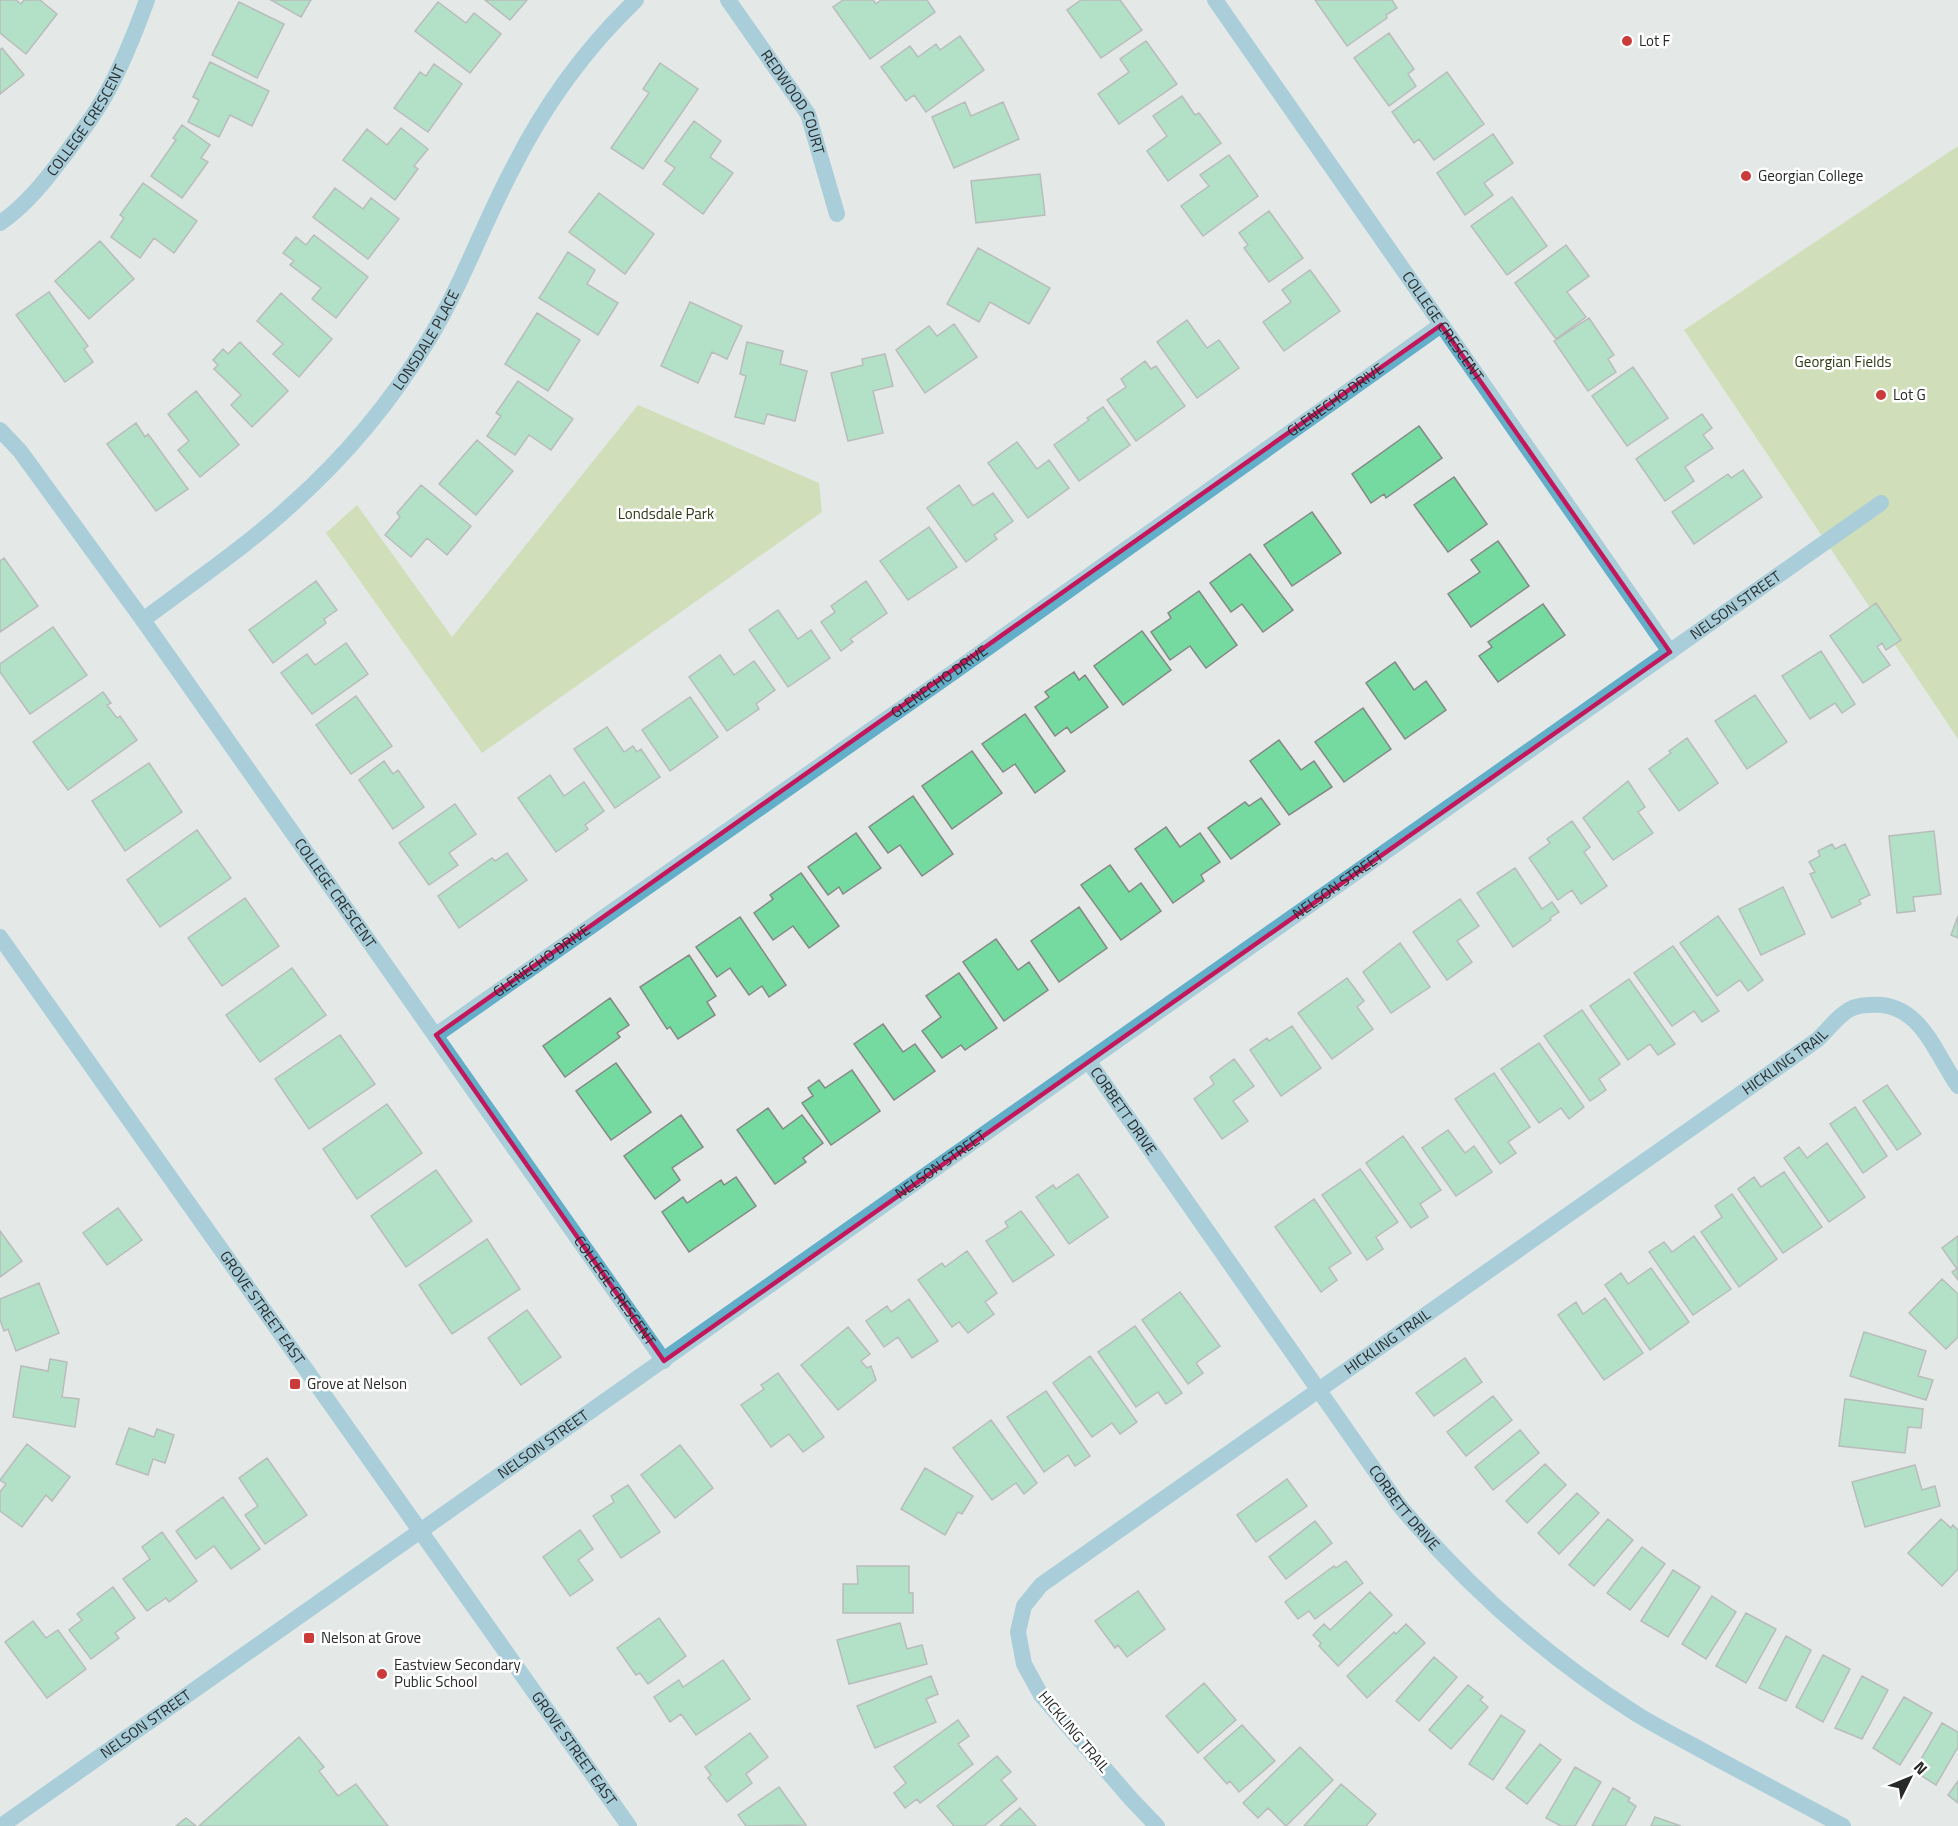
<svg xmlns="http://www.w3.org/2000/svg" width="1958" height="1826" font-family="'Titillium Web',sans-serif">
<style>
.green{fill:#b8d481}
.building{fill:#75daa0;stroke:#858886;stroke-width:1.5}
.lines{fill:none;stroke-linecap:round;stroke-linejoin:round}
.minor{stroke:#63afc9;stroke-width:16}
.tertiary{stroke:#63afc9;stroke-width:16}
.marked{fill:none;stroke:#c2185b;stroke-width:4.5;stroke-linejoin:round}
.poi-dot{fill:#ca3b3a;stroke:#fff;stroke-width:2}
.labels{text-anchor:middle;stroke-width:5;stroke-linejoin:round;paint-order:stroke}
.poi-label{font-size:15px;fill:#282a2a;stroke:#fff;text-anchor:start}
.street-label{font-size:15px;fill:#282a2a;stroke:#fff}
.park-label{font-size:15px;fill:#2f3b14;stroke:#fff}
</style>
<rect width="100%" height="100%" fill="#e4e8e7"/>
<!-- green -->
<path class="green" d="M1958,146V739L1684,330Z
M638,405L819,483L822,512L482,753L326,533L357,505L452,637Z"/>
<!-- building -->
<path class="building" d="M0,0H16L21,4L24,0H40L57,14L26,54L0,33Z
M271,0H311L301,17Z
M485,0H527L510,20Z
M843,0H873L876,4L881,0H927L935,12L870,59L833,7Z
M1081,0H1120L1142,30L1101,58L1067,10Z
M1315,0H1392L1397,8L1386,15L1387,18L1347,46Z
M239,2L284,24L257,78L212,55Z
M438,2L466,23L474,13L501,34L470,73L415,31Z
M1389,33L1414,69L1408,74L1416,86L1389,106L1354,58Z
M960,36L984,70L926,112L914,95L906,101L881,67L910,46L918,57L936,44L940,50Z
M1146,41L1177,84L1119,124L1098,94L1129,72L1120,59Z
M2,48L24,75L0,94V50Z
M210,62L269,91L252,126L230,115L219,137L188,122L199,100L193,97Z
M660,63L698,89L643,169L611,148L649,93L643,89Z
M434,64L462,84L428,132L394,108L420,72L426,76Z
M1447,72L1484,124L1434,160L1419,139L1414,143L1392,112Z
M1182,96L1195,115L1199,113L1221,143L1168,181L1147,151L1167,136L1153,116Z
M965,102L971,116L1003,102L1019,139L954,168L932,117Z
M694,121L721,141L710,157L733,173L703,214L663,184L675,168L665,161Z
M182,125L210,145L201,158L208,162L182,198L151,176L176,140L173,138Z
M401,128L428,149L414,166L418,169L395,200L343,160L367,129L387,145Z
M1493,134L1513,163L1484,183L1493,195L1465,215L1437,173Z
M1229,155L1258,196L1203,236L1181,206L1209,186L1200,175Z
M1040,174L1045,215L976,223L971,181Z
M143,183L197,221L174,253L154,238L140,258L111,237L124,218L120,215Z
M335,188L363,209L371,198L399,219L368,259L313,217Z
M599,193L654,234L625,274L569,232Z
M1512,197L1547,246L1507,275L1471,226Z
M1269,211L1303,258L1269,282L1244,248L1248,245L1239,233Z
M314,235L368,277L336,318L312,299L321,288L290,265L294,261L283,253L296,237L306,245Z
M100,241L134,279L89,319L55,281Z
M1566,245L1589,276L1567,292L1586,317L1556,339L1515,283Z
M978,248L1050,288L1029,324L990,302L979,322L947,304Z
M568,252L595,270L587,284L618,303L598,335L539,298Z
M1310,270L1340,311L1284,351L1263,322L1291,302L1282,290Z
M49,292L88,346L84,349L93,362L65,382L16,315Z
M281,293L332,339L299,377L273,354L283,344L257,321Z
M690,302L742,326L727,359L712,352L698,383L661,366Z
M537,313L580,340L548,391L505,364Z
M1589,318L1614,355L1608,359L1616,372L1588,391L1554,341Z
M1187,320L1207,348L1219,340L1239,368L1197,398L1157,342Z
M954,324L977,357L925,393L896,350L929,326L937,336Z
M240,342L288,391L252,427L231,405L241,395L214,369L218,365L213,360L223,349L228,354Z
M747,342L783,351L780,364L807,371L795,421L767,414L764,424L735,417L746,376L740,374Z
M885,354L893,386L873,391L883,433L848,441L831,373L863,365L862,359Z
M1145,361L1151,369L1156,366L1185,406L1136,441L1107,400L1126,387L1121,379Z
M1633,367L1668,418L1627,446L1592,396Z
M518,381L573,419L551,450L529,435L515,455L487,436L501,416L496,413Z
M196,391L239,445L200,477L178,450L189,441L168,414Z
M1103,407L1130,445L1079,481L1054,445L1089,420L1087,418Z
M1702,414L1712,428L1703,435L1713,448L1685,467L1694,481L1665,501L1636,459Z
M136,423L145,437L148,434L188,489L156,511L107,444Z
M1419,426L1442,458L1386,498L1384,494L1371,503L1352,474Z
M477,440L513,471L476,515L439,484Z
M1017,442L1037,469L1049,460L1069,488L1028,518L988,463Z
M1743,470L1762,497L1694,544L1672,512L1728,474L1731,478Z
M1454,477L1487,524L1448,552L1414,505Z
M421,485L471,526L447,555L427,538L411,557L385,535L400,517L397,513Z
M959,485L973,506L993,493L1013,521L994,535L997,539L966,562L927,508Z
M1312,512L1341,553L1292,586L1264,545Z
M929,527L957,567L908,600L880,561Z
M1498,541L1529,586L1471,627L1448,594L1480,572L1471,560Z
M1250,554L1293,610L1263,632L1242,604L1231,612L1210,583Z
M4,558L38,606L0,632V561Z
M316,581L337,610L324,619L326,623L273,663L249,630Z
M866,581L887,613L850,639L853,642L841,651L821,622L835,612L831,606Z
M1199,591L1237,645L1206,668L1190,646L1170,660L1151,632L1171,618L1168,613Z
M1876,603L1901,640L1886,650L1882,643L1877,647L1890,665L1863,683L1830,636Z
M1543,604L1565,635L1498,682L1479,656L1492,647L1488,642Z
M778,610L798,639L811,630L830,658L788,687L749,630Z
M53,627L87,675L30,714L0,672V664Z
M1142,631L1171,670L1123,705L1094,666Z
M346,643L368,674L312,714L281,673L307,654L315,665Z
M1821,651L1855,704L1842,713L1835,703L1810,719L1782,676Z
M720,655L734,675L754,661L775,690L756,704L759,709L727,731L689,677Z
M1395,662L1414,690L1426,681L1446,710L1405,739L1366,683Z
M1074,672L1079,680L1085,675L1108,707L1071,733L1067,727L1055,736L1035,707L1049,697L1045,692Z
M103,692L111,703L107,705L117,718L120,716L137,740L68,790L33,742Z
M1755,695L1787,742L1747,769L1715,721Z
M356,696L392,746L351,774L316,725Z
M690,697L718,737L670,771L642,730Z
M1363,708L1391,749L1344,782L1315,742Z
M1025,714L1065,771L1035,793L1015,764L1003,772L982,744Z
M607,727L624,752L633,746L637,752L641,749L660,777L615,808L574,749Z
M1687,738L1718,783L1679,811L1649,769L1671,753L1669,751Z
M1279,740L1301,770L1314,761L1332,787L1289,815L1250,761Z
M972,751L1002,793L952,829L922,786Z
M384,761L393,774L398,770L424,807L393,829L359,780Z
M149,763L182,812L125,851L92,801Z
M550,775L564,796L584,782L604,811L585,825L588,829L556,852L518,798Z
M1628,781L1645,807L1638,812L1653,833L1613,860L1583,818Z
M913,796L953,854L922,876L900,845L888,853L869,827Z
M1261,798L1280,824L1231,859L1208,828L1245,802L1249,806Z
M455,804L476,834L449,853L458,865L429,885L399,843Z
M1572,821L1590,847L1584,852L1607,886L1581,904L1572,890L1558,900L1529,858L1550,843L1547,839Z
M1166,827L1180,847L1200,833L1220,862L1201,875L1204,881L1173,903L1135,849Z
M197,830L231,878L160,927L127,880Z
M1934,831L1941,894L1913,897L1915,911L1897,913L1889,836Z
M856,833L881,868L843,894L839,887L828,895L808,867Z
M1832,844L1835,849L1845,844L1870,895L1859,900L1861,904L1832,918L1810,874L1815,872L1809,862L1820,856L1818,851Z
M507,853L527,880L459,928L438,896L492,858L495,861Z
M1110,865L1129,892L1141,883L1161,911L1121,940L1081,885Z
M1515,868L1542,909L1552,902L1559,912L1550,918L1551,920L1513,947L1477,893Z
M801,873L839,926L809,948L793,926L773,940L754,913L773,899L770,895Z
M1783,887L1805,934L1761,955L1739,909Z
M245,898L279,946L222,986L188,938Z
M1460,899L1479,926L1457,941L1472,962L1447,980L1413,932Z
M1079,907L1107,948L1059,982L1031,941Z
M1718,916L1763,980L1748,991L1740,980L1717,996L1680,943Z
M1958,916V938L1951,935Z
M740,917L786,985L769,997L762,986L749,995L730,968L717,977L696,947Z
M996,939L1018,970L1029,962L1048,990L1004,1021L963,962Z
M1400,943L1430,987L1391,1013L1363,972Z
M1673,946L1719,1011L1702,1022L1694,1011L1672,1026L1634,973Z
M689,955L716,996L707,1002L715,1015L678,1039L670,1027L667,1029L640,987Z
M292,968L326,1015L260,1062L226,1015Z
M959,973L997,1028L965,1050L961,1045L942,1058L922,1031L941,1017L926,996Z
M1347,978L1364,1001L1357,1007L1373,1029L1332,1059L1298,1013Z
M1629,979L1675,1044L1658,1055L1650,1044L1628,1060L1590,1006Z
M610,998L629,1025L617,1033L620,1037L565,1077L543,1046Z
M1582,1010L1620,1064L1599,1079L1606,1090L1590,1101L1544,1036Z
M883,1024L903,1052L915,1044L935,1071L894,1100L854,1044Z
M1292,1026L1321,1068L1281,1096L1250,1050L1267,1038L1269,1041Z
M340,1035L375,1084L309,1129L275,1079Z
M1539,1043L1584,1107L1569,1119L1561,1108L1539,1123L1501,1069Z
M1234,1059L1254,1086L1233,1101L1248,1121L1222,1139L1194,1099L1214,1084L1210,1077Z
M616,1063L651,1112L611,1140L576,1091Z
M852,1070L880,1111L831,1145L802,1103L813,1096L808,1088L819,1080L825,1088Z
M1494,1073L1530,1127L1508,1142L1516,1153L1500,1164L1455,1099Z
M1887,1085L1921,1134L1897,1150L1863,1101Z
M387,1104L422,1153L357,1199L323,1149Z
M1855,1107L1887,1156L1863,1173L1830,1124Z
M768,1108L783,1129L802,1115L823,1143L803,1158L806,1162L775,1184L737,1130Z
M681,1115L703,1147L672,1168L680,1180L655,1199L624,1156Z
M1448,1130L1465,1153L1474,1146L1492,1172L1456,1196L1422,1148Z
M1403,1136L1441,1190L1420,1204L1428,1217L1411,1228L1366,1163Z
M1827,1143L1865,1197L1829,1222L1784,1158L1799,1147L1807,1158Z
M1360,1169L1398,1222L1376,1237L1383,1249L1367,1260L1322,1195Z
M436,1170L472,1221L406,1267L371,1216Z
M1784,1172L1822,1227L1783,1253L1738,1189L1754,1177L1761,1187Z
M1078,1174L1108,1217L1069,1244L1036,1197L1053,1185L1056,1189Z
M736,1177L756,1206L689,1252L662,1212L683,1197L687,1203L721,1180L724,1185Z
M1732,1194L1777,1259L1739,1287L1701,1232L1722,1217L1715,1206Z
M1314,1199L1351,1253L1329,1268L1337,1280L1321,1292L1275,1227Z
M118,1208L142,1240L107,1265L83,1233Z
M1021,1211L1054,1255L1013,1282L986,1241L1008,1227L1005,1222Z
M0,1231L22,1261L0,1277Z
M1694,1236L1731,1289L1693,1315L1649,1252L1664,1242L1672,1252Z
M1958,1236V1280L1952,1272L1957,1269L1942,1248Z
M487,1239L520,1289L452,1334L419,1285Z
M967,1251L997,1293L985,1302L994,1314L968,1333L959,1322L952,1327L918,1280L942,1263L945,1267Z
M1651,1268L1689,1322L1650,1350L1605,1285L1621,1273L1628,1284Z
M1942,1279L1958,1294V1337L1946,1349L1909,1313Z
M39,1283L59,1333L16,1351L8,1329L4,1331L0,1320V1299Z
M1180,1292L1220,1346L1196,1363L1203,1373L1188,1384L1142,1320Z
M1605,1298L1643,1353L1604,1380L1558,1315L1576,1302L1583,1314Z
M909,1299L938,1341L912,1358L898,1337L884,1347L866,1321L887,1306L891,1312Z
M527,1310L561,1357L521,1385L488,1338Z
M1135,1326L1182,1393L1166,1404L1158,1392L1136,1407L1098,1352Z
M848,1327L870,1354L861,1361L867,1368L871,1366L876,1380L838,1410L801,1365Z
M1864,1332L1926,1351L1918,1376L1933,1380L1926,1400L1850,1376Z
M1090,1356L1137,1422L1120,1434L1112,1423L1092,1437L1053,1383Z
M1465,1358L1482,1382L1434,1416L1416,1393Z
M50,1359L67,1362L62,1397L79,1399L75,1427L13,1417L21,1366L48,1371Z
M778,1373L824,1437L803,1452L789,1434L771,1447L741,1405L764,1389L761,1385Z
M1046,1391L1090,1456L1075,1466L1068,1455L1044,1472L1007,1417Z
M1493,1396L1512,1420L1466,1456L1447,1432Z
M1845,1399L1923,1409L1921,1428L1908,1427L1905,1453L1839,1446Z
M991,1420L1037,1483L1024,1494L1016,1483L992,1500L953,1448Z
M129,1428L154,1437L157,1429L174,1435L165,1463L153,1459L148,1475L116,1464Z
M1520,1430L1539,1453L1493,1490L1475,1467Z
M27,1444L70,1477L52,1501L46,1495L22,1527L0,1511V1492L6,1484L0,1480Z
M680,1445L713,1488L675,1518L641,1475Z
M267,1458L307,1515L265,1544L245,1515L258,1506L239,1478Z
M1545,1464L1566,1485L1527,1523L1506,1501Z
M1915,1465L1922,1490L1935,1486L1940,1506L1865,1527L1852,1482Z
M925,1468L973,1496L962,1514L958,1512L945,1535L901,1509Z
M1287,1479L1307,1506L1256,1542L1237,1515Z
M628,1485L660,1532L621,1558L593,1516L614,1502L611,1496Z
M1577,1493L1599,1513L1559,1554L1538,1533Z
M223,1497L260,1549L231,1569L214,1546L196,1559L176,1531Z
M1608,1519L1633,1540L1594,1586L1569,1565Z
M1941,1519L1951,1528L1953,1525L1958,1530V1569L1942,1586L1908,1553Z
M1315,1521L1332,1543L1286,1579L1269,1557Z
M580,1530L593,1549L578,1560L593,1580L570,1596L543,1557Z
M162,1532L197,1581L169,1602L166,1598L147,1611L123,1579L150,1559L142,1547Z
M1642,1547L1665,1564L1630,1610L1607,1593Z
M1346,1561L1363,1583L1315,1619L1309,1611L1298,1619L1285,1602L1334,1566L1336,1568Z
M857,1566H909V1593H913V1613H843V1584H858Z
M1673,1570L1700,1587L1668,1637L1641,1621Z
M113,1587L135,1618L115,1633L119,1638L91,1659L69,1630L82,1620L77,1614Z
M1138,1591L1165,1629L1127,1657L1118,1645L1115,1648L1095,1621Z
M1370,1592L1392,1615L1338,1666L1319,1646L1321,1643L1313,1635L1324,1624L1330,1630Z
M1712,1596L1736,1612L1706,1659L1682,1644Z
M1746,1613L1776,1629L1746,1683L1716,1666Z
M659,1618L686,1656L648,1684L640,1673L636,1675L617,1648Z
M33,1621L46,1638L58,1630L86,1669L47,1698L5,1642Z
M900,1623L907,1649L922,1645L927,1664L849,1684L837,1640Z
M1406,1624L1425,1643L1367,1698L1347,1676L1394,1632L1396,1634Z
M1786,1636L1811,1650L1786,1701L1759,1688Z
M1823,1655L1850,1669L1823,1722L1796,1707Z
M1434,1657L1457,1677L1419,1721L1396,1701Z
M723,1660L750,1699L696,1735L681,1714L670,1722L654,1697L679,1680L683,1687Z
M931,1676L938,1694L926,1699L936,1722L875,1748L857,1706Z
M1862,1676L1888,1690L1862,1739L1835,1728Z
M1204,1683L1236,1720L1198,1753L1166,1716Z
M1468,1685L1483,1697L1480,1700L1488,1707L1451,1749L1429,1730Z
M1904,1697L1932,1713L1900,1765L1873,1748Z
M1501,1715L1525,1731L1493,1780L1469,1764Z
M958,1720L969,1736L958,1744L973,1764L920,1803L917,1799L905,1808L894,1793L906,1783L894,1767Z
M1942,1723L1958,1732V1747L1936,1785L1914,1771Z
M1242,1725L1275,1761L1239,1792L1230,1781L1227,1784L1204,1758Z
M750,1733L768,1757L746,1774L752,1783L727,1802L708,1778L711,1775L705,1767Z
M299,1737L324,1767L319,1771L338,1796L356,1784L388,1826H199Z
M1540,1744L1561,1760L1527,1804L1506,1788Z
M1300,1747L1333,1780L1286,1826L1268,1808L1258,1818L1243,1803Z
M997,1756L1011,1772L1001,1780L1017,1799L984,1826H954L937,1806Z
M1575,1767L1601,1782L1575,1826H1561L1546,1818Z
M1958,1781V1803L1948,1795Z
M1341,1784L1376,1814L1366,1826H1304Z
M779,1787L806,1825L746,1826L738,1815Z
M1613,1788L1630,1798L1628,1801L1636,1806L1625,1826H1592Z
M1020,1808L1036,1826H1000Z
M1655,1817L1681,1826H1651Z
M186,1818L196,1826H176Z"/>
<g class="lines">
<!-- minor -->
<g class="minor">
<path id="s1" d="M728,0L808,114L837,214"/>
<path id="s2" d="M1215,0L1670,652"/>
<path id="s3" d="M0,223C24,207 43,184 60,161C76,140 92,119 105,96C122,66 135,33 147,0"/>
<path id="s4" d="M0,430L20,451L143,620L664,1361"/>
<path id="s5" d="M143,620C192,583 244,548 290,506C344,458 392,401 429,339C462,285 483,224 513,168C544,106 586,48 636,0"/>
<path id="s6" d="M436,1035L955,671L1441,325"/>
<path id="s7" d="M1089,1062L1399,1505C1467,1587 1548,1658 1638,1715C1663,1730 1689,1743 1714,1757C1757,1780 1800,1803 1843,1826"/>
<path id="s8" d="M1,1826L1881,503"/>
<path id="s9" d="M1157,1826L1132,1800L1041,1695L1024,1664L1018,1632L1024,1606L1041,1585L1817,1040C1826,1032 1834,1021 1843,1014C1850,1008 1860,1005 1869,1005C1920,1000 1934,1052 1958,1086"/>
</g>
<!-- tertiary -->
<path class="tertiary" id="s10" d="M0,937L629,1826"/>
</g>
<!-- marked area -->
<path d="M0 0H1958V1826H0ZM1441,325L1670,652L664,1361L436,1035Z" fill="#e4e8e7" fill-opacity=".55" fill-rule="evenodd"/>
<path class="marked" d="M1441,325L1670,652L664,1361L436,1035Z"/>
<!-- markers -->
<g class="poi-dot">
<circle cx="1627" cy="41" r="6"/>
<circle cx="1746" cy="176" r="6"/>
<circle cx="1881" cy="395" r="6"/>
<rect x="289" y="1378" width="12" height="12" rx="3"/>
<rect x="303" y="1632" width="12" height="12" rx="3"/>
<circle cx="382" cy="1674" r="6"/>
</g>
<g class="labels">
<!-- poi labels -->
<g class="poi-label">
<text x="1639" y="46">Lot F</text>
<text x="1758" y="181">Georgian College</text>
<text x="1893" y="400">Lot G</text>
<text x="307" y="1389">Grove at Nelson</text>
<text x="321" y="1643">Nelson at Grove</text>
<text x="394" y="1670">Eastview Secondary<tspan x="394" dy="17">Public School</tspan></text>
</g>
<!-- street labels -->
<g class="street-label">
<text dy="5" stroke="none"><textPath href="#s1" startOffset="122">REDWOOD COURT</textPath></text>
<text dy="5" stroke="none"><textPath href="#s3" startOffset="135">COLLEGE CRESCENT</textPath></text>
<text dy="5" stroke="none"><textPath href="#s2" startOffset="398">COLLEGE CRESCENT</textPath></text>
<text dy="5" stroke="none"><textPath href="#s5" startOffset="402">LONSDALE PLACE</textPath></text>
<text dy="5" stroke="none"><textPath href="#s6" startOffset="1101">GLENECHO DRIVE</textPath></text>
<text dy="5" stroke="none"><textPath href="#s8" startOffset="2121">NELSON STREET</textPath></text>
<text dy="5" stroke="none"><textPath href="#s6" startOffset="615">GLENECHO DRIVE</textPath></text>
<text dy="5" stroke="none"><textPath href="#s8" startOffset="1635">NELSON STREET</textPath></text>
<text dy="5" stroke="none"><textPath href="#s4" startOffset="572">COLLEGE CRESCENT</textPath></text>
<text dy="5" stroke="none"><textPath href="#s6" startOffset="129">GLENECHO DRIVE</textPath></text>
<text dy="5" stroke="none"><textPath href="#s9" startOffset="1206">HICKLING TRAIL</textPath></text>
<text dy="5" stroke="none"><textPath href="#s7" startOffset="60">CORBETT DRIVE</textPath></text>
<text dy="5" stroke="none"><textPath href="#s8" startOffset="1149">NELSON STREET</textPath></text>
<text dy="5" stroke="none"><textPath href="#s4" startOffset="1058">COLLEGE CRESCENT</textPath></text>
<text dy="5" stroke="none"><textPath href="#s10" startOffset="454">GROVE STREET EAST</textPath></text>
<text dy="5" stroke="none"><textPath href="#s9" startOffset="720">HICKLING TRAIL</textPath></text>
<text dy="5" stroke="none"><textPath href="#s8" startOffset="663">NELSON STREET</textPath></text>
<text dy="5" stroke="none"><textPath href="#s7" startOffset="546">CORBETT DRIVE</textPath></text>
<text dy="5" stroke="none"><textPath href="#s8" startOffset="177">NELSON STREET</textPath></text>
<text transform="translate(1074 1732) rotate(50)" y="5">HICKLING TRAIL</text>
<text dy="5" stroke="none"><textPath href="#s10" startOffset="994">GROVE STREET EAST</textPath></text>
</g>
<!-- park labels -->
<g class="park-label">
<text x="1843" y="367">Georgian Fields</text>
<text x="666" y="519">Londsdale Park</text>
</g>
</g>
<!-- north arrow -->
<g transform="translate(1910 1778) rotate(47)" stroke="#ffffff" stroke-width="4.5" paint-order="stroke">
<path d="M0-4.5L10 22L0 15L-10 22Z" fill="#282a2a"/>
<text y="-9" font-size="16" font-weight="bold" text-anchor="middle" fill="#282a2a">N</text>
</g>
</svg>
